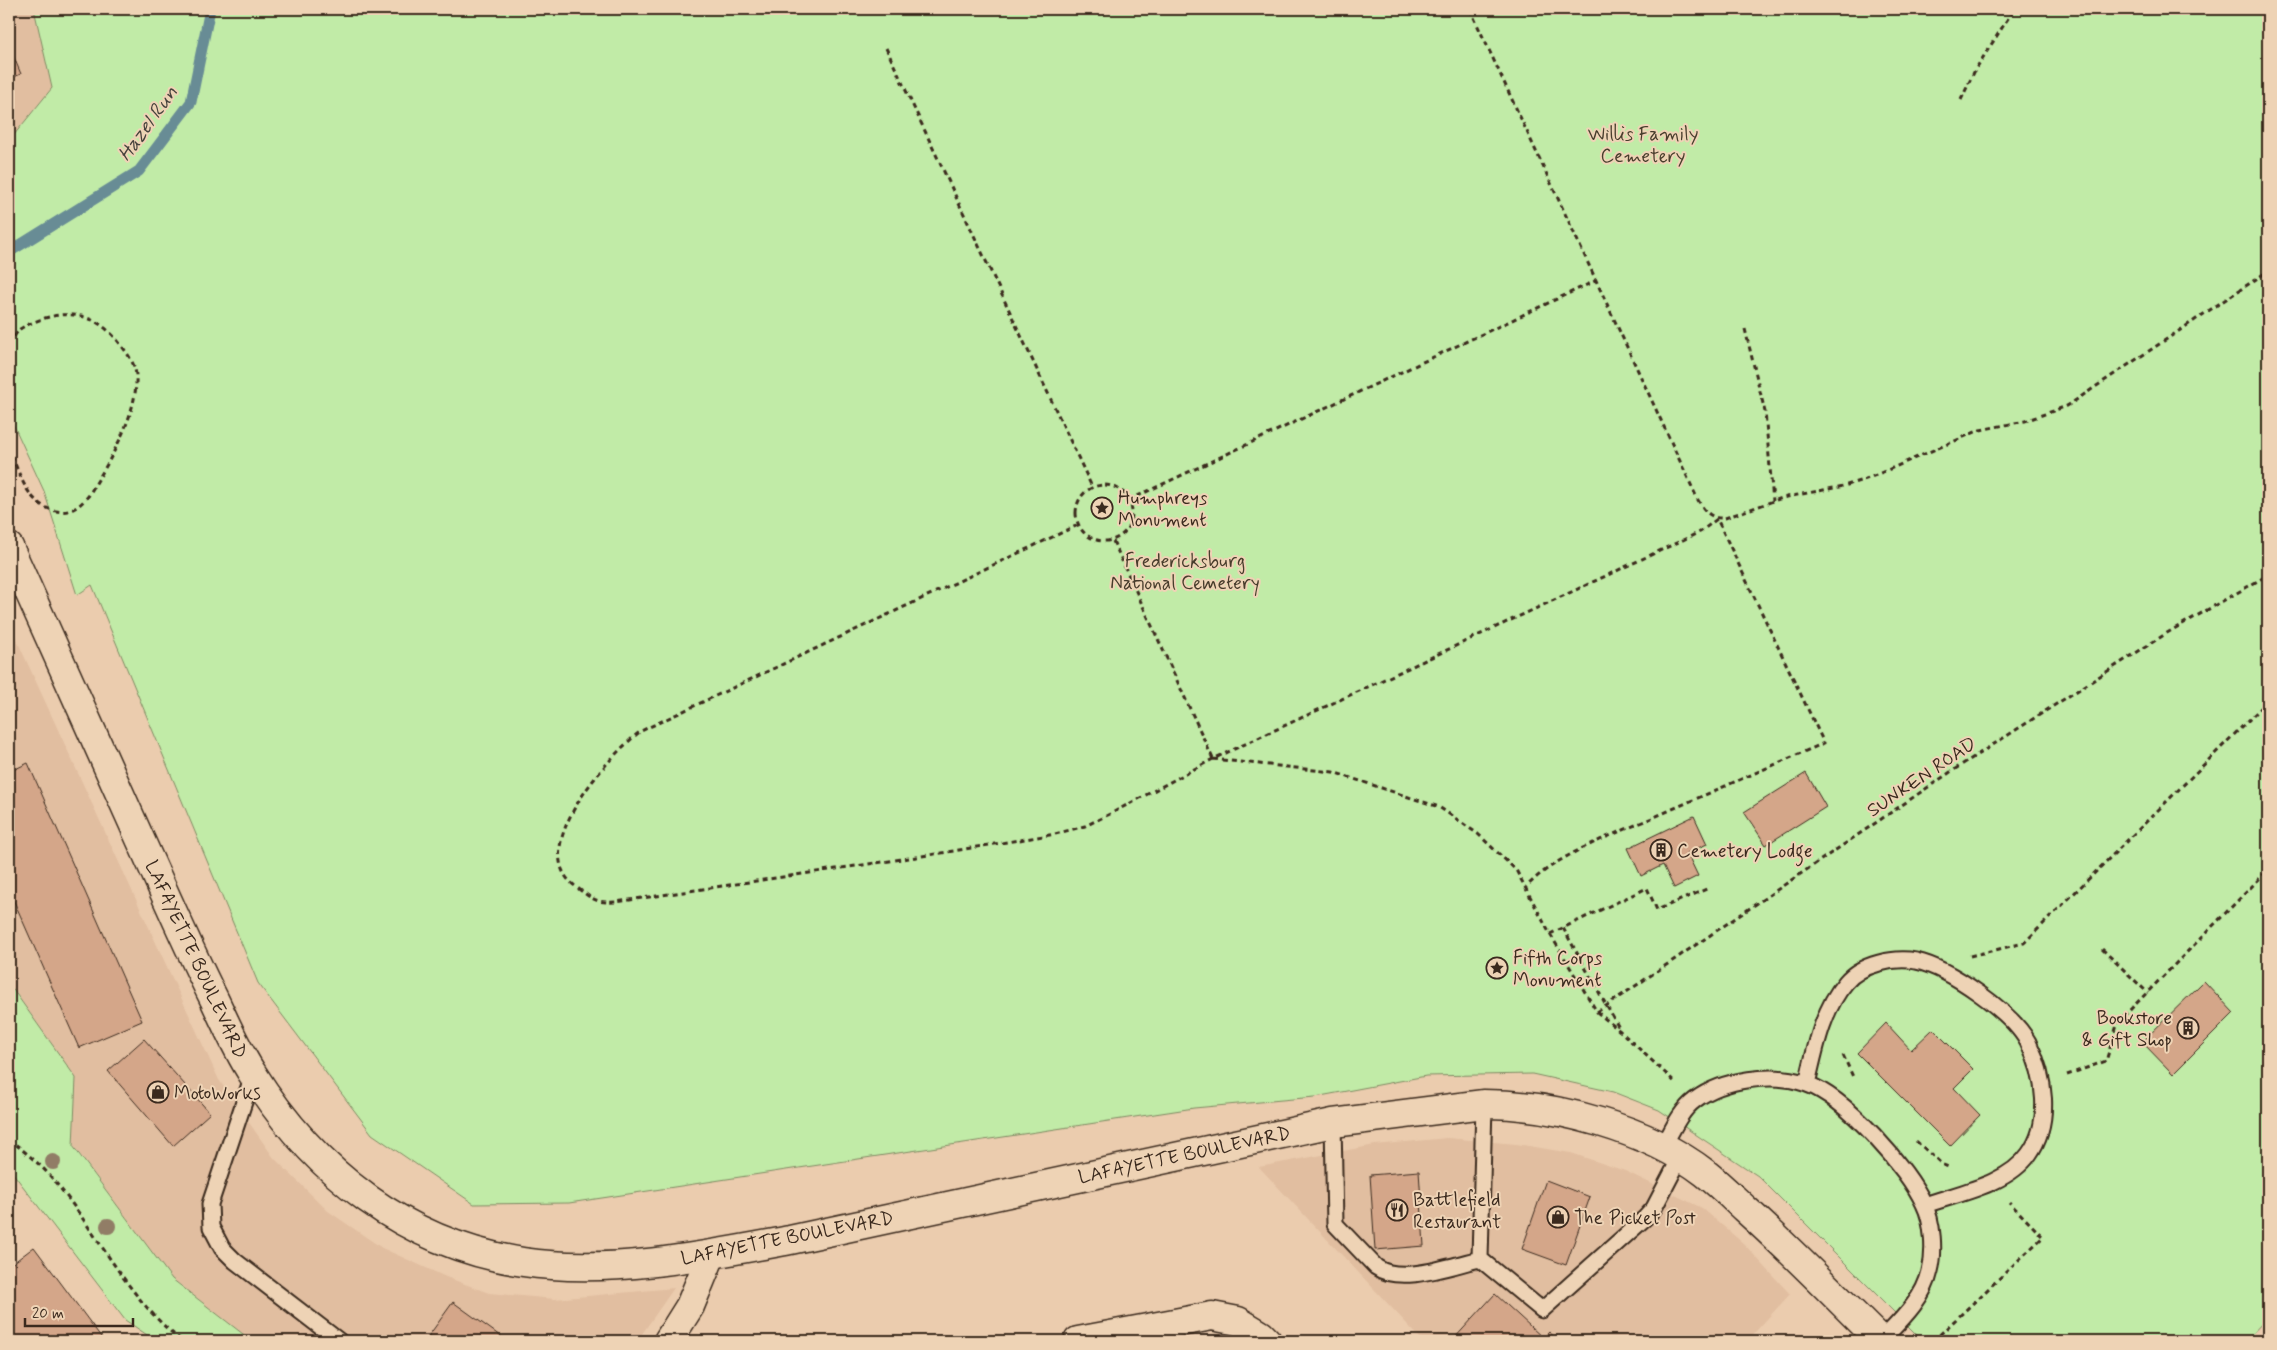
<svg xmlns="http://www.w3.org/2000/svg" width="2277" height="1350" font-family="Mynerve,sans-serif">
<style>
.built{fill:#e1bea0}
.green{fill:#c1eba7;stroke:#7e8a62}
.lines{fill:none;stroke-linecap:round;stroke-linejoin:round}
.stream{stroke:#678c95;stroke-width:11}
.building{fill:#d4a689;stroke:#3b2a1e}
.service-casing{stroke:#3b2a1e;stroke-width:19}
.minor-casing{stroke:#3b2a1e;stroke-width:31}
.secondary-casing{stroke:#3b2a1e;stroke-width:31}
.path{stroke:#3b2a1e;stroke-width:3;stroke-dasharray:5 4;stroke-linecap:butt}
.service{stroke:#eed3b5;stroke-width:15}
.minor{stroke:#eed3b5;stroke-width:28}
.secondary{stroke:#eed3b5;stroke-width:28}
.tree{fill:#917d66}
.labels{text-anchor:middle;stroke-width:4;stroke-linejoin:round;paint-order:stroke}
.park-label{font-size:19px;fill:#483d2c;stroke:#eed3b5}
.poi-label{font-size:19px;fill:#3b2a1e;stroke:#eed3b5;text-anchor:start}
.street-label{font-size:19px;fill:#3b2a1e;stroke:#eed3b5}
.water-label{font-size:20px;font-style:italic;fill:#46423c;stroke:#eed3b5}
</style>
<rect width="100%" height="100%" fill="#ebccae"/>
<filter id="ink" filterUnits="userSpaceOnUse"><feTurbulence type="fractalNoise" baseFrequency=".02" numOctaves="2"/><feDisplacementMap in="SourceGraphic" scale="10" xChannelSelector="R" yChannelSelector="G"/><feConvolveMatrix kernelMatrix="1 2 1 2 8 2 1 2 1" color-interpolation-filters="sRGB"/></filter>
<g filter="url(#ink)">
<!-- built -->
<path class="built" d="M9,9H34L52,88L9,141Z
M9,623L219,1080L274,1158L328,1211L382,1248L446,1277L489,1293L555,1299L674,1288L637,1341H252L172,1279L73,1145L76,1078L9,984Z
M1447,1138L1516,1144L1571,1153L1625,1171L1702,1208L1744,1244L1790,1294L1747,1341H1423L1259,1167L1375,1145Z"/>
<!-- green -->
<path class="green" d="M34,9H2268V1317L2245,1341H1923L1758,1176L1659,1110L1613,1092L1532,1074L1426,1076L1315,1097L1194,1108L569,1203L474,1204L372,1134L258,983L92,585L77,595L44,491L9,415V141L52,88Z
M9,984L76,1078L73,1146L172,1279L252,1341H156L125,1320L9,1168Z"/>
<g class="lines">
<!-- stream -->
<path class="stream" d="M9,252L139,171L191,102L210,9"/>
</g>
<!-- building -->
<path class="building" d="M9,46L21,74L9,79Z
M28,763L142,1021L79,1048L9,890V772Z
M1806,773L1826,807L1766,845L1744,812Z
M1694,816L1707,844L1687,853L1698,876L1674,888L1663,865L1641,876L1628,848Z
M2204,981L2234,1013L2173,1074L2142,1042Z
M1886,1023L1911,1050L1933,1029L1973,1069L1954,1088L1980,1115L1950,1146L1857,1053Z
M144,1039L210,1113L173,1146L108,1071Z
M1419,1171L1424,1246L1375,1250L1370,1175Z
M1546,1180L1590,1197L1566,1265L1522,1249Z
M34,1247L104,1341H16L9,1332V1266Z
M1495,1294L1543,1338L1549,1332L1559,1341H1452Z
M453,1302L507,1341H425Z"/>
<g class="lines">
<!-- service casing -->
<g class="service-casing">
<path id="service" d="M253,1075L210,1204L211,1227L222,1248L235,1261L339,1341
M1807,1084C1815,1050 1822,1010 1846,982C1861,964 1894,957 1916,961C1949,968 2012,1012 2028,1042C2045,1076 2052,1122 2029,1154C2007,1185 1958,1193 1925,1205
M1333,1123L1335,1224L1376,1267C1401,1285 1452,1265 1480,1259L1542,1310L1645,1218L1654,1208L1680,1158
M1663,1147C1672,1131 1680,1111 1695,1100C1723,1079 1773,1072 1807,1084C1845,1097 1908,1168 1924,1204C1933,1222 1935,1252 1930,1271C1924,1299 1900,1321 1881,1341
M1480,1259L1484,1104"/>
</g>
<!-- minor casing -->
<g class="minor-casing">
<path id="minor" d="M668,1341L690,1306L711,1255
M1078,1341L1212,1316L1238,1321L1261,1335L1267,1341"/>
</g>
<!-- secondary casing -->
<g class="secondary-casing">
<path id="secondary" d="M9,547C53,645 97,743 141,841C165,894 188,947 214,999C226,1024 237,1050 252,1073C314,1172 405,1244 523,1262C609,1275 705,1256 790,1240L1333,1123L1484,1104C1555,1104 1648,1129 1705,1173C1719,1184 1732,1197 1745,1209C1792,1251 1836,1297 1881,1341"/>
</g>
<!-- path -->
<path class="path" d="M1470,9L1698,500C1705,512 1711,519 1725,518L1782,498L1844,486L1869,478L1980,430L2025,421L2067,406L2268,271
M886,48L1092,487
M1961,100L1975,70L2014,9
M1745,329L1765,412L1773,501
M9,344C12,340 16,333 20,329C27,324 37,321 45,318C77,309 101,318 121,345C128,354 135,364 136,375C138,416 109,461 89,495C80,506 71,514 56,511C27,505 20,474 9,449
M1076 513a28 28 0 1 1 56 0a28 28 0 1 1-56 0Z
M1129,500L1595,281
M1078,525L641,731C609,755 525,849 575,886C592,899 595,903 616,902L929,855L1055,834L1085,826L1112,813L1213,759L1700,532L1717,519L1824,743C1767,768 1709,793 1652,818C1609,837 1559,853 1526,887
M1113,541L1213,759
M1213,759L1333,772L1439,807L1478,834L1516,870L1550,934L1597,1012L1620,1031L1676,1083
M1563,928L1619,1028
M1550,934L1647,888L1657,910L1709,888
M2102,949L2148,993
M1970,956L2024,943L2268,701
M1597,1012L1952,771L2167,633L2268,575
M1843,1055L1854,1079
M2067,1075L2106,1061L2118,1022L2268,870
M9,1139C25,1152 43,1166 56,1183C99,1235 128,1299 182,1341
M1916,1141L1943,1165L1951,1168
M1933,1341L2043,1237L2009,1202"/>
<!-- service -->
<use href="#service" class="service"/>
<!-- minor -->
<use href="#minor" class="minor"/>
<!-- secondary -->
<use href="#secondary" class="secondary"/>
</g>
<!-- trees -->
<g class="tree">
<circle cx="53" cy="1162" r="8"/>
<circle cx="108" cy="1226" r="8"/>
</g>
</g>
<!-- icons -->
<defs>
<g id="sight-ring" transform="scale(1.125)"><circle r="9.5" fill="#eed3b5" stroke="#3b2a1e" stroke-width="1.5"/><path d="M0-6L1.8-2.2L6-1.7L2.9 1.2L3.7 5.4L0 3.3L-3.7 5.4L-2.9 1.2L-6-1.7L-1.8-2.2Z" fill="#3b2a1e"/></g>
<g id="building-ring" transform="scale(1.125)"><circle r="9.5" fill="#eed3b5" stroke="#3b2a1e" stroke-width="1.5"/><path d="M-4-6H4V6H1V3H-1V6H-4ZM-2.5-4.3h1.7v1.8h-1.7ZM.8-4.3h1.7v1.8H.8ZM-2.5-1h1.7V.8h-1.7ZM.8-1h1.7V.8H.8Z" fill="#3b2a1e"/></g>
<g id="shop-ring" transform="scale(1.125)"><circle r="9.5" fill="#eed3b5" stroke="#3b2a1e" stroke-width="1.5"/><path d="M-5-2.5h2.3a2.7 3.5 0 0 1 5.4 0H5L5.5 6h-11ZM-1.5-2.5h3a1.5 2.3 0 0 0-3 0Z" fill="#3b2a1e"/></g>
<g id="restaurant-ring" transform="scale(1.125)"><circle r="9.5" fill="#eed3b5" stroke="#3b2a1e" stroke-width="1.5"/><path d="M-5-6h1v4h1v-4h1v4h1v-4h1v5L-1.5 .5V6h-2V.5L-5-1ZM5-6V6H3V1.5H1.5Q1.5-4 5-6Z" fill="#3b2a1e"/></g>
</defs>
<g fill-rule="evenodd">
<use href="#sight-ring" x="1102" y="508"/>
<use href="#building-ring" x="1661" y="850"/>
<use href="#sight-ring" x="1497" y="968"/>
<use href="#building-ring" x="2188" y="1028"/>
<use href="#shop-ring" x="158" y="1092"/>
<use href="#restaurant-ring" x="1397" y="1210"/>
<use href="#shop-ring" x="1558" y="1217"/>
</g>
<g class="labels">
<!-- park labels -->
<g class="park-label">
<text x="1643" y="140">Willis Family<tspan x="1643" dy="22">Cemetery</tspan></text>
<text x="1185" y="567">Fredericksburg<tspan x="1185" dy="22">National Cemetery</tspan></text>
</g>
<!-- poi labels -->
<g class="poi-label">
<text x="1118" y="504">Humphreys<tspan x="1118" dy="22">Monument</tspan></text>
<text x="1677" y="857">Cemetery Lodge</text>
<text x="1513" y="964">Fifth Corps<tspan x="1513" dy="22">Monument</tspan></text>
<text x="2172" y="1024" text-anchor="end">Bookstore<tspan x="2172" dy="22">&amp; Gift Shop</tspan></text>
<text x="174" y="1099">MotoWorks</text>
<text x="1413" y="1206">Battlefield<tspan x="1413" dy="22">Restaurant</tspan></text>
<text x="1574" y="1224">The Picket Post</text>
</g>
<!-- street labels -->
<g class="street-label">
<text transform="translate(1921 776) rotate(-34)" y="7">SUNKEN ROAD</text>
<text transform="translate(197 959) rotate(65)" y="7">LAFAYETTE BOULEVARD</text>
<text transform="translate(1184 1154) rotate(-12)" y="7">LAFAYETTE BOULEVARD</text>
<text transform="translate(787 1237) rotate(-11)" y="7">LAFAYETTE BOULEVARD</text>
</g>
<!-- water labels -->
<g class="water-label">
<text transform="translate(147 123) rotate(-54)" y="7">Hazel Run</text>
</g>
</g>
<!-- margin -->
<rect width="2277" height="1350" fill="none" stroke="#eed3b5" stroke-width="30"/>
<rect x="15" y="15" width="2247" height="1320" fill="none" stroke="#3b2a1e" stroke-width="2" filter="url(#ink)"/>
<!-- scale -->
<path d="M25 1318v8h108v-8" fill="none" stroke="#3b2a1e" stroke-width="2.5"/>
<text x="32" y="1318" font-size="15" fill="#3b2a1e" stroke="#eed3b5" stroke-width="4" paint-order="stroke">20 m</text>
</svg>
